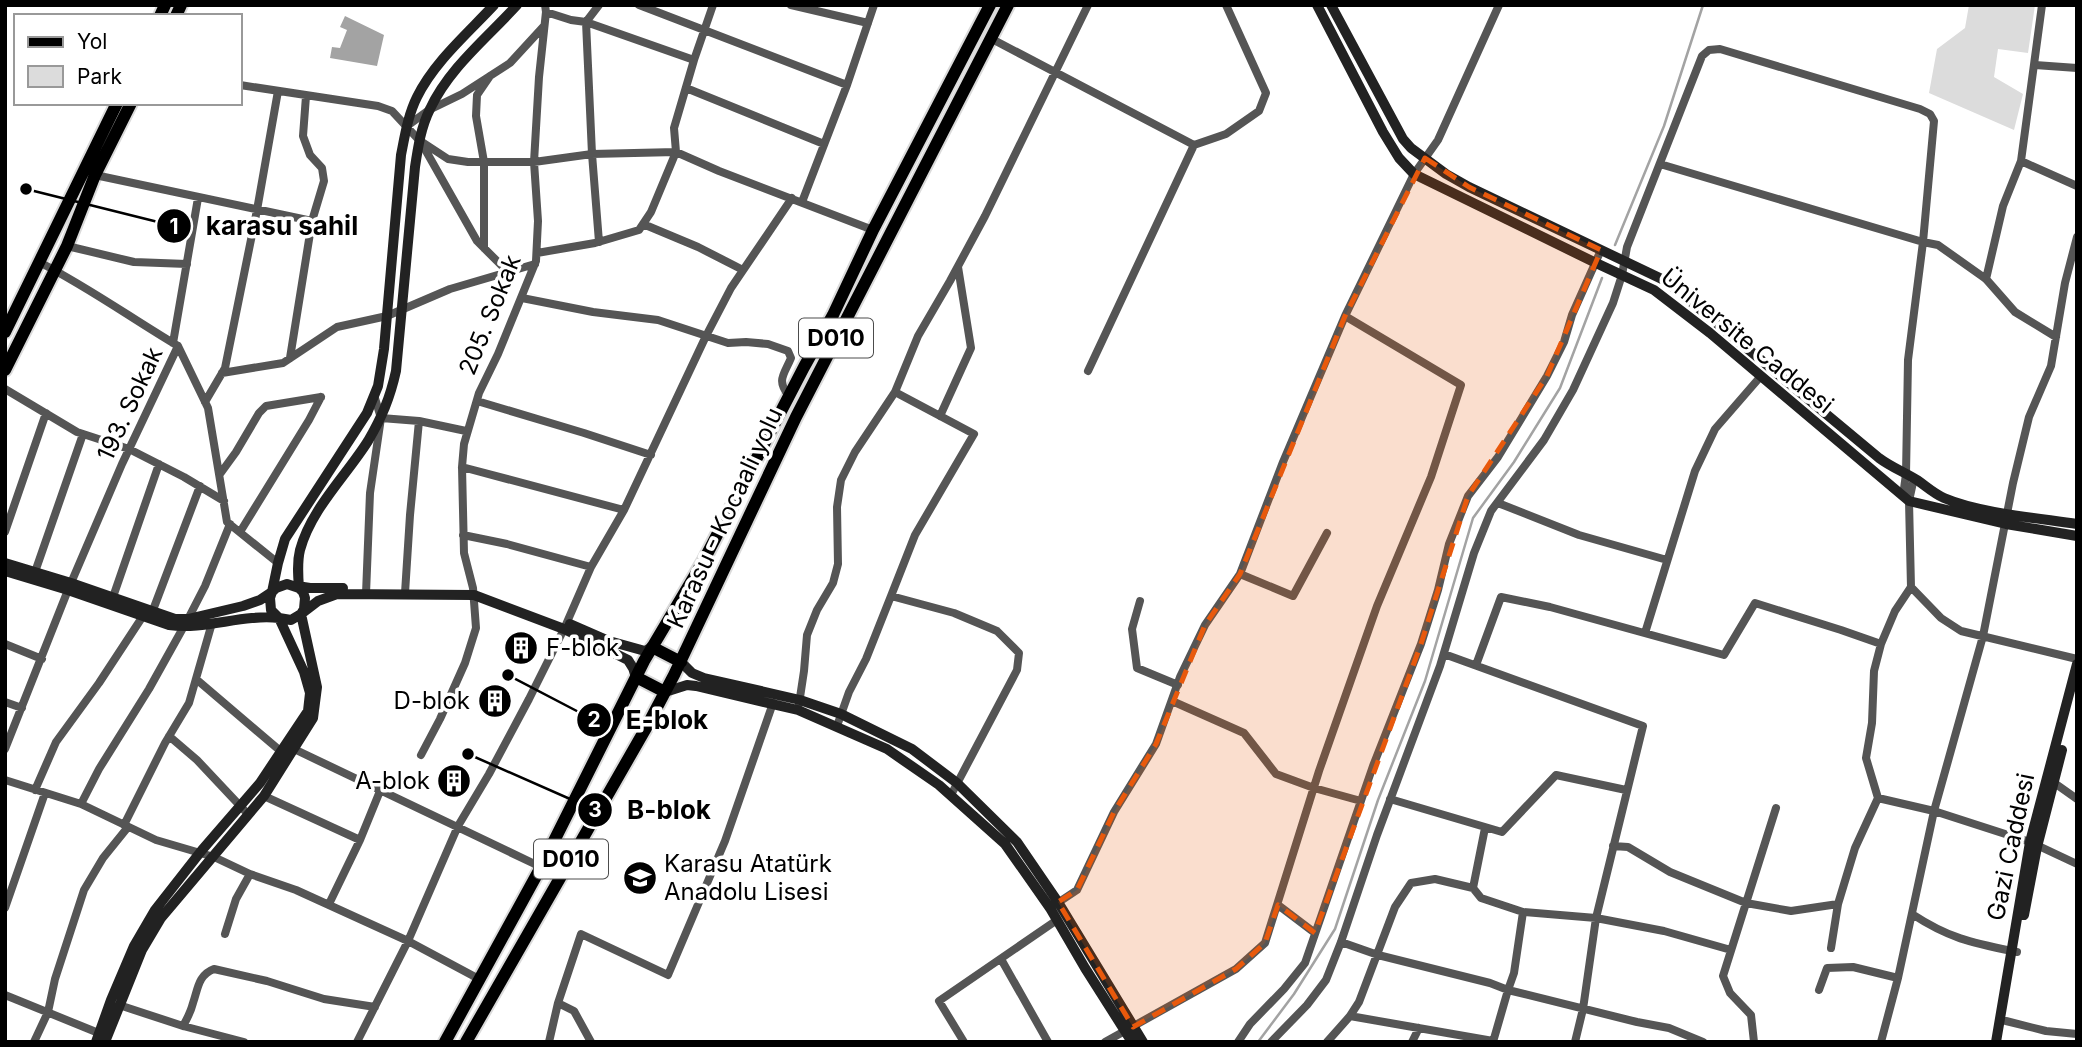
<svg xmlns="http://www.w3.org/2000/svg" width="2082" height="1047" font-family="Inter,sans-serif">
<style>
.green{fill:#dcdcdc}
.water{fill:#a3a3a3}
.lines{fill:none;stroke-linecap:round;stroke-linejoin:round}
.stream{stroke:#a3a3a3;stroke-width:2.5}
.primary-casing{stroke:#dbdbdb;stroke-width:16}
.trunk-casing{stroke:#dbdbdb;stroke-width:16}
.minor{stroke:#555;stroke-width:8}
.secondary{stroke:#222;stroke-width:10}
.primary{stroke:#000;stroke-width:12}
.trunk{stroke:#000;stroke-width:12}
.marked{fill:#e8590c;fill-opacity:0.2;stroke:#e8590c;stroke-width:5;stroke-dasharray:14 9;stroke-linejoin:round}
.labels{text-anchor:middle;stroke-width:7;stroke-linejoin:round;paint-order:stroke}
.shield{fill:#fff;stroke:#4c4c4c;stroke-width:2}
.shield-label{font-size:23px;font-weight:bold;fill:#000}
.street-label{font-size:24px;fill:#000;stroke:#fff}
.poi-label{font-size:24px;fill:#000;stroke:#fff;text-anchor:start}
.leader{fill:none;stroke:#000;stroke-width:2.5}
.callout-dot{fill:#000;stroke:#fff;stroke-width:2.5}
.mark-label{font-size:21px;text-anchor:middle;font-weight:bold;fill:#fff}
.callout-label{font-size:26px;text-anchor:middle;font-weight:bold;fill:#000;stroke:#fff;stroke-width:7;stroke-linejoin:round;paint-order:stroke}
</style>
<rect width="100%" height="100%" fill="#fff"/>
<!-- green -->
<path class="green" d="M1969,5H2035L2028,53L1998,49L1994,77L2023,94L2014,130L1929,93L1937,49L1965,28Z"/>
<!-- water -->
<path class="water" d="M345,16L384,35L377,66L330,58L332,47L340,48L347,30L340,27Z"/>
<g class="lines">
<!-- stream -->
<path class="stream" d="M1615,245L1664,126L1703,5
M1258,1042L1294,994L1335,929L1378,800L1425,681L1473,518L1514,462L1560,388L1602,278"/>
<!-- primary casing -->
<g class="primary-casing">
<path id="primary" d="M160,16L165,5
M176,16L181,5
M5,332L117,103
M5,370L67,246L95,175L131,103"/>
</g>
<!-- trunk casing -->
<g class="trunk-casing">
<path id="trunk" d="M652,647L681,662
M636,677L665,692
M445,1042L541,867L644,661L704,560L804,367L833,315L873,230L990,5
M466,1042L646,728L674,675L796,417L1008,5"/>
</g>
<!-- minor -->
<path class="minor" d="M639,5L847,85
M791,5L868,23
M546,12L571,20L586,22L599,5
M990,38L1194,145L1088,371
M694,60L713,5
M2035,65L2077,68
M240,85L378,106L392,111L419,140L448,159L468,162H534L592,154L676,152L719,171L873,230
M686,88L824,144
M407,126L429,110L462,94L510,63L544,26
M422,144L477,241L508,272
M1194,145L1226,134L1259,111L1266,93L1226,5
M2021,161L2077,186
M1660,164L1923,242L1938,245L1986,279L2015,312L2056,337
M95,175L312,221
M802,202L847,85L874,5
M643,224L698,247L743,270
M67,246L134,262L187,264
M484,248V162L476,116L477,95L490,76
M537,253L595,243L639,230L651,212L676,152L674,128L694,60L586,22L592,154L599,242
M1986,279L2003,206L2021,161L2042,5
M522,298L593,312L658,320L728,343L746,342L768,344L788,351L791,358C784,375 776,380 789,396
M173,343L198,198
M178,346L208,408L227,522L278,563
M290,358L312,221L324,181L322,168L310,155L303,136L306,96
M222,373L283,363L337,327L387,316L450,289L535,264
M5,389L77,432L129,449L184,477L224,501
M477,401L584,433L651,455
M205,402L225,368L257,210L278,91
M940,416L971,348L958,267
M381,418L419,421L466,431
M462,467L624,510
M220,474L236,452L259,413L266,406L321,397
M1914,478L1909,501L1911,587L1895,611L1881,644L1874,671L1872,723L1866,758L1878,798L1934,811L2030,842L2077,864
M1498,503L1579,535L1667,560
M5,532L46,413
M240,532L309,420L321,397
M463,535L507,544L591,567
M35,572L83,434
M1240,574L1293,596L1327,533
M1911,587L1941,618L1961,631L2077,659
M405,593L410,515L419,421
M366,594L370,493L381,418L374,395
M891,596L915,535L974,434L895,392
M113,597L159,464
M1140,601L1132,629L1137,668L1178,685
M153,610L200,486
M1645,633L1695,471L1715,429L1761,376
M5,644L42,659
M1444,654L1643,726L1596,918L1583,1009L1575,1042
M1476,665L1501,597L1550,607L1724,655L1755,603L1841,630L1881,644
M196,679L284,754
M1172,701L1244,733L1276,774L1314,788L1361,801
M5,702L22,708
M799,704L804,671L807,635L817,610L833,583L838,564L837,507L841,480L855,452L895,392L918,336L950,281L985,216L1088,5
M837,726L849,692L866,659L891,596L954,613L997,631L1019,653L1017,670L951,795
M169,736L197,760L244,810
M5,749L68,590L122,464L178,346C131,318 88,287 39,262
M294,749L541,867
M421,755L440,719L465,663L476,628L473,588L464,553L462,467L464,444L479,393L498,354L536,261L538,221L534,162L539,77L546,12L545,5
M5,780L81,804L156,840L214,857L250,874L296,890L408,941L479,979
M2053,782L2077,799
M35,790L56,742L99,683L143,616
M264,796L360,840
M1390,799L1502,832L1556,775L1626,790
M81,804L99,769L149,689L188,619L205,586L230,524
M124,825L165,743L189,703L212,623
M1613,846L1628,847L1670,872L1746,903L1791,911L1838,904
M329,904L360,840L380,791
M1056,904L1077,890L1114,812L1156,744L1180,677L1205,625L1240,574L1283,462L1345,316L1414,174L1438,140L1499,5
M1278,905L1315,933
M5,908L45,793
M1523,912L1596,918L1664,931L1731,950
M1912,914C1950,939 1973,943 2017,952
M225,934L236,899L250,874
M1341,942L1378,955L1490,983L1508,990L1514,973L1523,912L1481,898L1473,888L1485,828
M1831,948L1838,904L1855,848L1878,798
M1001,959L1048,1042
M1819,990L1827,968L1853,967L1898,978
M5,995L101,1034
M558,1003L574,1011L591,1042
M119,1005L183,1026L244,1042
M1350,1016L1493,1041
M2006,1021L2046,1031L2077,1034
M183,1026C187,1019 191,1011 193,1003C198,989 198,975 214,969L267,981L324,999L375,1007
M34,1042L48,1012L55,979L84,890L103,858L128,827
M357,1042L408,941L458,826L489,774L529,699L564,629L591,567L624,510L706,336L731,288L792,198
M549,1042L558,1003L581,934L668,975L725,841L773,703
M964,1042L939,1001L1057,920
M1105,1042L1236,969L1265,943L1319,771L1377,606L1431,477L1461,385L1345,316
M1238,1042L1250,1024L1284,989L1305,963L1373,766L1421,644L1438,590L1449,544L1468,496L1498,457L1547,376L1564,342L1572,315L1601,250
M1271,1042L1307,1005L1326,980L1341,942L1377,835L1440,666L1474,553L1491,511L1544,440L1573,390L1613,303L1622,275L1627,247L1702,56L1709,50L1720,49L1920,109L1930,114L1934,121L1923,242L1908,360L1906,474L1903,496
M1327,1042L1350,1016L1359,1002L1395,907L1411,883L1435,879L1473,888
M1412,1042L1419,1028
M1493,1042L1508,990L1637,1022L1669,1028L1703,1042
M1754,1042L1751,1015L1730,993L1723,976L1776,808
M1881,1042L1898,978L1934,811L1983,636L2013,483L2029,417L2051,366L2065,283L2077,237"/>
<!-- secondary -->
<path class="secondary" d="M1317,5L1383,132L1399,158L1414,174L1596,263L1654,290L1710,333L1909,501L2006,524L2077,536
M1331,5L1403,139L1411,148L1446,174L1469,187L1666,281L1879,458C1891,467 1904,472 1917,480C1926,486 1933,493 1944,498C1979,513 2037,518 2077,524
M5,563L71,583L175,619H188L243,606L260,600L272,592L276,588L287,584L299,588L303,592L305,598L304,609L301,614L291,620L279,618L271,610L270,598L272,592L278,563L285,539L367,413L378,386L384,349L401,155C405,135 408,115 417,97C434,62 468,33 494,5
M5,571L68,590L169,625C205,630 242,614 279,618L304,672L310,693L308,711L260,783L202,850L155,910L134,946L111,1000L96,1042
M297,586L310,588H343
M299,588C298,575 297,562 300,550C311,509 346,476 368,441C382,417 390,398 396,371L415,167C418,147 421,127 430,109C449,68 487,38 517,5
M570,624L609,641L645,651L652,647
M681,662L692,673L704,678L800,700L841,714L912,749L957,783L1017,842L1058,902L1143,1042
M665,692L687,685L696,686L798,710L887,749L939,785L1005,844L1050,908L1085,968L1132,1042
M2024,915L2037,847L2062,750
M105,1042L142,950L161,918L264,796L313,718L317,687L301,614L318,601L337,594L474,595L564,629L618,655L628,660L633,668L636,677
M1996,1042L2030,842L2077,664"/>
<!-- primary -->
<use href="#primary" class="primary"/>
<!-- trunk -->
<use href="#trunk" class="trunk"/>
</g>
<!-- marked area -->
<path class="marked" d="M1425,158L1469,187L1601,250L1547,376L1468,496L1421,644L1315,933L1278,905L1265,943L1236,969L1133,1027L1058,902L1077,890L1114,812L1156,744L1205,625L1240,574L1345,316Z"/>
<!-- icons -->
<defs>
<g id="building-disc" transform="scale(1.75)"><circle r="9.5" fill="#000" stroke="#fff"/><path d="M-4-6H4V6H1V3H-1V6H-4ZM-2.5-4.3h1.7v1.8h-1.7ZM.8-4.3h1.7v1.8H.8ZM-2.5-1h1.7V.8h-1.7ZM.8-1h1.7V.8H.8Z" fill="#fff"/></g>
<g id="school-disc" transform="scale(1.75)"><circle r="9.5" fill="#000" stroke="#fff"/><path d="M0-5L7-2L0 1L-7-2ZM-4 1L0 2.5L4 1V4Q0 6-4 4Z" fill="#fff"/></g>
</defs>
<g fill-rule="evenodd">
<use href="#building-disc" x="521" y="648"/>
<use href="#building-disc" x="495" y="701"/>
<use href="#building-disc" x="454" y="781"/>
<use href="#school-disc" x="640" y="878"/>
</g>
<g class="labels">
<!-- shield labels -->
<g class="shield">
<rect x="799" y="318.5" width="74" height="39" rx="5"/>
<rect x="534" y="839.5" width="74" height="39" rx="5"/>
</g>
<g class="shield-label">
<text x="836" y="346">D010</text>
<text x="571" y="867">D010</text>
</g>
<!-- street labels -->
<g class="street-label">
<text transform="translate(490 315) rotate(-68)" y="8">205. Sokak</text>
<text transform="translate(1747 341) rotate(39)" y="8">Üniversite Caddesi</text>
<text transform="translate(130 404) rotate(-65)" y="8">193. Sokak</text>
<text transform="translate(725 518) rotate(-65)" y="8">Karasu - Kocaali yolu</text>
<text transform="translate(2011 847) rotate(-78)" y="8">Gazi Caddesi</text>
</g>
<!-- poi labels -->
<g class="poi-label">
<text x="546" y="656">F-blok</text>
<text x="470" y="709" text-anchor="end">D-blok</text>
<text x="430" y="789" text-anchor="end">A-blok</text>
<text x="664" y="872">Karasu Atatürk<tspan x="664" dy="28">Anadolu Lisesi</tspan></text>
</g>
</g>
<!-- callouts -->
<path class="leader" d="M26 189L174 226M508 675L594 720M468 754L595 810"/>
<g class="callout-dot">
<circle cx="26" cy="189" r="7"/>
<circle cx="508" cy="675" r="7"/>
<circle cx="468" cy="754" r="7"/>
<circle cx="174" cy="226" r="18"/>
<circle cx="594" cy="720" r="18"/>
<circle cx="595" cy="810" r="18"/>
</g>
<g class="mark-label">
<text x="174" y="234">1</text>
<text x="594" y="727">2</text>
<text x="595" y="817">3</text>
</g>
<g class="callout-label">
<text x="282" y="235">karasu sahil</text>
<text x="667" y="729">E-blok</text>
<text x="669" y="819">B-blok</text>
</g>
<!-- border -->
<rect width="2082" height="1047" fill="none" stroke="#000000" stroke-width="14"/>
<!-- legend -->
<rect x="14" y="14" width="228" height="91" fill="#ffffff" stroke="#999999" stroke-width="2"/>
<rect x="28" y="37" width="35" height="10" fill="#000000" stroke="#999999" stroke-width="2"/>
<text x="77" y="49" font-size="21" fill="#000000">Yol</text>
<rect x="28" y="66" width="35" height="21" fill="#dcdcdc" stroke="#999999" stroke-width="2"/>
<text x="77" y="84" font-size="21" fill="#000000">Park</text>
</svg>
